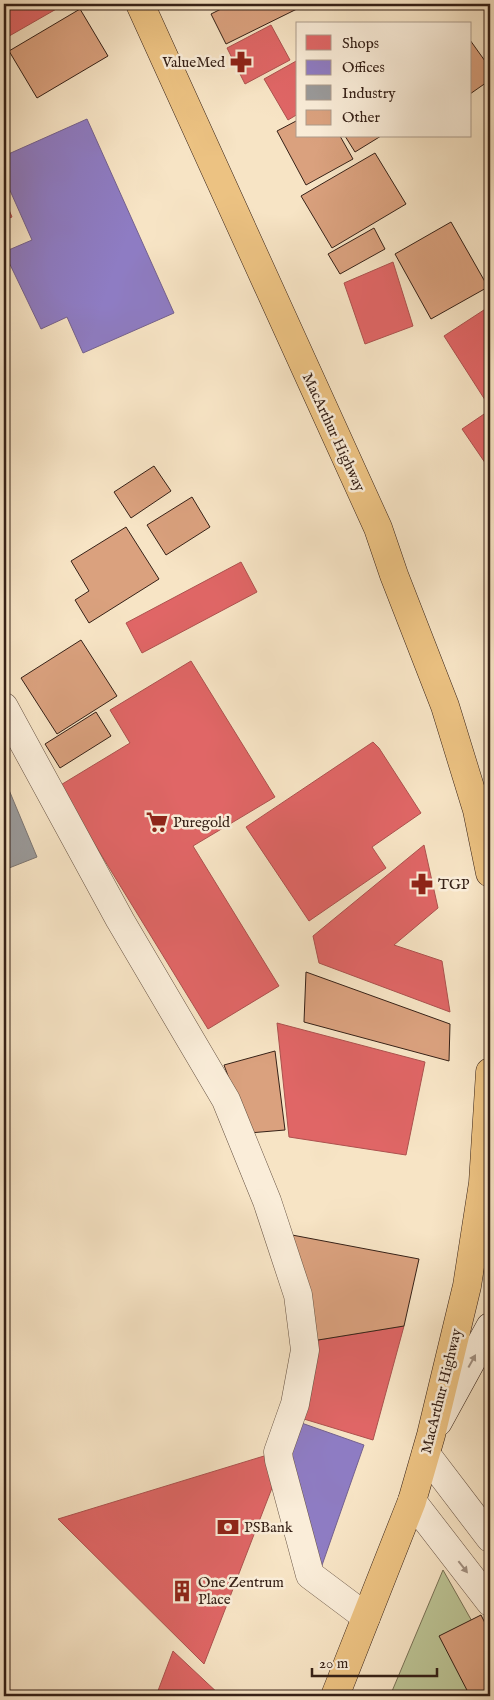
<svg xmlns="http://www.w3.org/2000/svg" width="494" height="1700" font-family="'IM FELL English',serif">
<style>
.green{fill:#bcc495;stroke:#797256}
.shops{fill:#e06666;stroke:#ad514e}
.offices{fill:#8e7cc3;stroke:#74618f}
.industry{fill:#999;stroke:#7b7572}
.building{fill:#daa17e;stroke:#362117}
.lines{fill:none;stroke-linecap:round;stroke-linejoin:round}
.minor-casing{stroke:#665242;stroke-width:29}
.secondary-casing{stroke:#362117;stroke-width:29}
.trunk-casing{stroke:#362117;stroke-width:29}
.minor{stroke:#faedd9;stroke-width:28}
.secondary{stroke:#faedd9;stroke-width:28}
.trunk{stroke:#ecc282;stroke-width:28}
.oneway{fill:#a29182}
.labels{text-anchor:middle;stroke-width:5;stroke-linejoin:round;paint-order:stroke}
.poi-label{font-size:15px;fill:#362117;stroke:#faedd9;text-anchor:start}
.street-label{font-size:15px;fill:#362117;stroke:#faedd9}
</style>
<rect width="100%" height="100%" fill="#f7e4c5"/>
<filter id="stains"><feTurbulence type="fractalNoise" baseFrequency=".004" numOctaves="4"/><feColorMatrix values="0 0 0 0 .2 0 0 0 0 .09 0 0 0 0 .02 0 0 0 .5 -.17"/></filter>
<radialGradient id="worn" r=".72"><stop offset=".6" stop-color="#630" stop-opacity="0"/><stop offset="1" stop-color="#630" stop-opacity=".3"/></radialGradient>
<!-- green -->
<path class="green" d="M443,1570L490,1653V1696H390Z"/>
<!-- shops -->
<path class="shops" d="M4,4H65L4,39Z
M271,25L290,60L245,84L227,48Z
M298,60V114L288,120L264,79Z
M4,198L12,217L4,220Z
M393,262L413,326L365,344L344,283Z
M490,306V400L487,403L444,336Z
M490,410V470L462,429Z
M241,562L257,592L142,653L126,623Z
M191,661L275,797L193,846L279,986L208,1029L59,786L130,743L110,710Z
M373,742L379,748L421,813L372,847L386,868L309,921L246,827Z
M424,845L438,908L394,945L442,961L450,1012L319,963L313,936Z
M277,1023L425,1062L406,1155L289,1137Z
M404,1326L373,1440L294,1416L312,1341Z
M264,1456L277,1475L204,1664L58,1519Z
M173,1651L221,1696H156Z"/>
<!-- offices -->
<path class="offices" d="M87,119L174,313L83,353L67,317L41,329L4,252L32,240L4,177V156Z
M293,1420L364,1445L320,1571L282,1452Z"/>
<!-- industry -->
<path class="industry" d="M4,778L37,857L4,870Z"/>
<!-- building -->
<path class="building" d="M231,4H307L226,44L211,14Z
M80,9L108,56L37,98L9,51Z
M470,40L490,68V80L470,94Z
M298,120V136H340L353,159L306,185L277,131Z
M345,136H381L355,152Z
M375,153L406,204L332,248L301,196Z
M451,222L488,287L431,319L395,254Z
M374,228L385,249L340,274L328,254Z
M154,466L171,491L131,518L114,492Z
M192,497L210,527L166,555L147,525Z
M126,527L159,579L89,623L75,600L89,591L71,561Z
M81,640L117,696L57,734L21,678Z
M96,712L111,736L60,768L45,744Z
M306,972L450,1024L449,1061L304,1022Z
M275,1051L285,1130L249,1133L224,1065Z
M292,1235L419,1259L404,1326L312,1341Z
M481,1615L490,1633V1696H470L439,1636Z"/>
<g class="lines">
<!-- minor casing -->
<g class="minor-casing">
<path id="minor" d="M4,707L120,920L226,1100L267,1201L298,1295L305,1350L295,1404L278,1452L279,1460L310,1575L366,1617
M426,1454L490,1538
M412,1501L490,1602"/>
</g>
<!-- secondary casing -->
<g class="secondary-casing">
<path id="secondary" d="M438,1422L490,1327"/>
</g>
<!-- trunk casing -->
<g class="trunk-casing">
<path id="trunk" d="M140,4L378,528L394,575L445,706L477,810L490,873
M335,1696L412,1501L431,1435L467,1286L483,1183L490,1072"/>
</g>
<!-- minor -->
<use href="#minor" class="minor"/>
<!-- secondary -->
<use href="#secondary" class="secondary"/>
<!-- trunk -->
<use href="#trunk" class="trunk"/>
</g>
<!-- one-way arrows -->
<defs><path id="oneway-solid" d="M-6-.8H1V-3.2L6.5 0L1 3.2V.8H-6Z" transform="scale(1.25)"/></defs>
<g class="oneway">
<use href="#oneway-solid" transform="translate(472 1361) rotate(-61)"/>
<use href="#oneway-solid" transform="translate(463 1567) rotate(52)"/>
</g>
<!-- icons -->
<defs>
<g id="pharmacy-bare" transform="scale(1.725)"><path d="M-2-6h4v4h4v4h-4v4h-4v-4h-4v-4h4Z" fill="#8f2418" stroke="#faedd9" stroke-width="2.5" paint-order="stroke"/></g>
<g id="supermarket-bare" transform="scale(1.725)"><path d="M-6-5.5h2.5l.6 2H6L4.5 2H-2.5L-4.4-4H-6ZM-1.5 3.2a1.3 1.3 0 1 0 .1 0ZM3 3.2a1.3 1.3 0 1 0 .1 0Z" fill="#8f2418" stroke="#faedd9" stroke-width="2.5" paint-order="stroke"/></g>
<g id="bank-bare" transform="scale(1.725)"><path d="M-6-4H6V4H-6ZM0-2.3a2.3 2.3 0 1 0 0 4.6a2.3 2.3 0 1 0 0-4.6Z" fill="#8f2418" stroke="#faedd9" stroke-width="2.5" paint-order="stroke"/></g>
<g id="building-bare" transform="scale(1.725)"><path d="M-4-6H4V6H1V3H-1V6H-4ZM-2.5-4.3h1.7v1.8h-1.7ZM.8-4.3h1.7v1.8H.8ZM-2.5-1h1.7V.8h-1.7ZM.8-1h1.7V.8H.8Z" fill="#8f2418" stroke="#faedd9" stroke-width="2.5" paint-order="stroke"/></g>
</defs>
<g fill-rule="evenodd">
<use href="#pharmacy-bare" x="241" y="62"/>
<use href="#supermarket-bare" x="157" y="822"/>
<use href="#pharmacy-bare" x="422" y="884"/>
<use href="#bank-bare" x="228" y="1527"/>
<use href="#building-bare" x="182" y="1591"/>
</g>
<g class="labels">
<!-- poi labels -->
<g class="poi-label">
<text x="225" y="67" text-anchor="end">ValueMed</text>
<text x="173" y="827">Puregold</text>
<text x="438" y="889">TGP</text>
<text x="244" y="1532">PSBank</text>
<text x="198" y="1587">One Zentrum<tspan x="198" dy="17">Place</tspan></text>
</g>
<!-- street labels -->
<g class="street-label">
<text transform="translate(334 432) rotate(65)" y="5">MacArthur Highway</text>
<text transform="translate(441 1391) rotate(-76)" y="5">MacArthur Highway</text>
</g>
</g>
<!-- margin -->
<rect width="494" height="1700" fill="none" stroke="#f7e4c5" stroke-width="20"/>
<rect x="5" y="5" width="484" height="1690" fill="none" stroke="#362117" stroke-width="2.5"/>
<rect x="10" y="10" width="474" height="1680" fill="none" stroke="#362117"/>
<!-- legend -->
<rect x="296" y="22" width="175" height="115" fill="#faedd9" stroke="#ac9b8b"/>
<rect x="306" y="35" width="25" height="15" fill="#e06666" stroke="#ac9b8b"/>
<text x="342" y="48" font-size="15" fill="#362117">Shops</text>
<rect x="306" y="60" width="25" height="15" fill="#8e7cc3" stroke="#ac9b8b"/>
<text x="342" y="72" font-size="15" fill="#362117">Offices</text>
<rect x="306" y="85" width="25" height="15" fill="#999999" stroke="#ac9b8b"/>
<text x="342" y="98" font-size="15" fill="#362117">Industry</text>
<rect x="306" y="110" width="25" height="15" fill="#daa17e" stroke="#ac9b8b"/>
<text x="342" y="122" font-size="15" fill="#362117">Other</text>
<!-- scale -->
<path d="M312 1668v8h125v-8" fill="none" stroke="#362117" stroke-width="2.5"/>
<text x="319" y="1668" font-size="15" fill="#362117" stroke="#faedd9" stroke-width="4" paint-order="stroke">20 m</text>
<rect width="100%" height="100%" filter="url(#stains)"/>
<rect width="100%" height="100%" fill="url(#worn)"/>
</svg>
